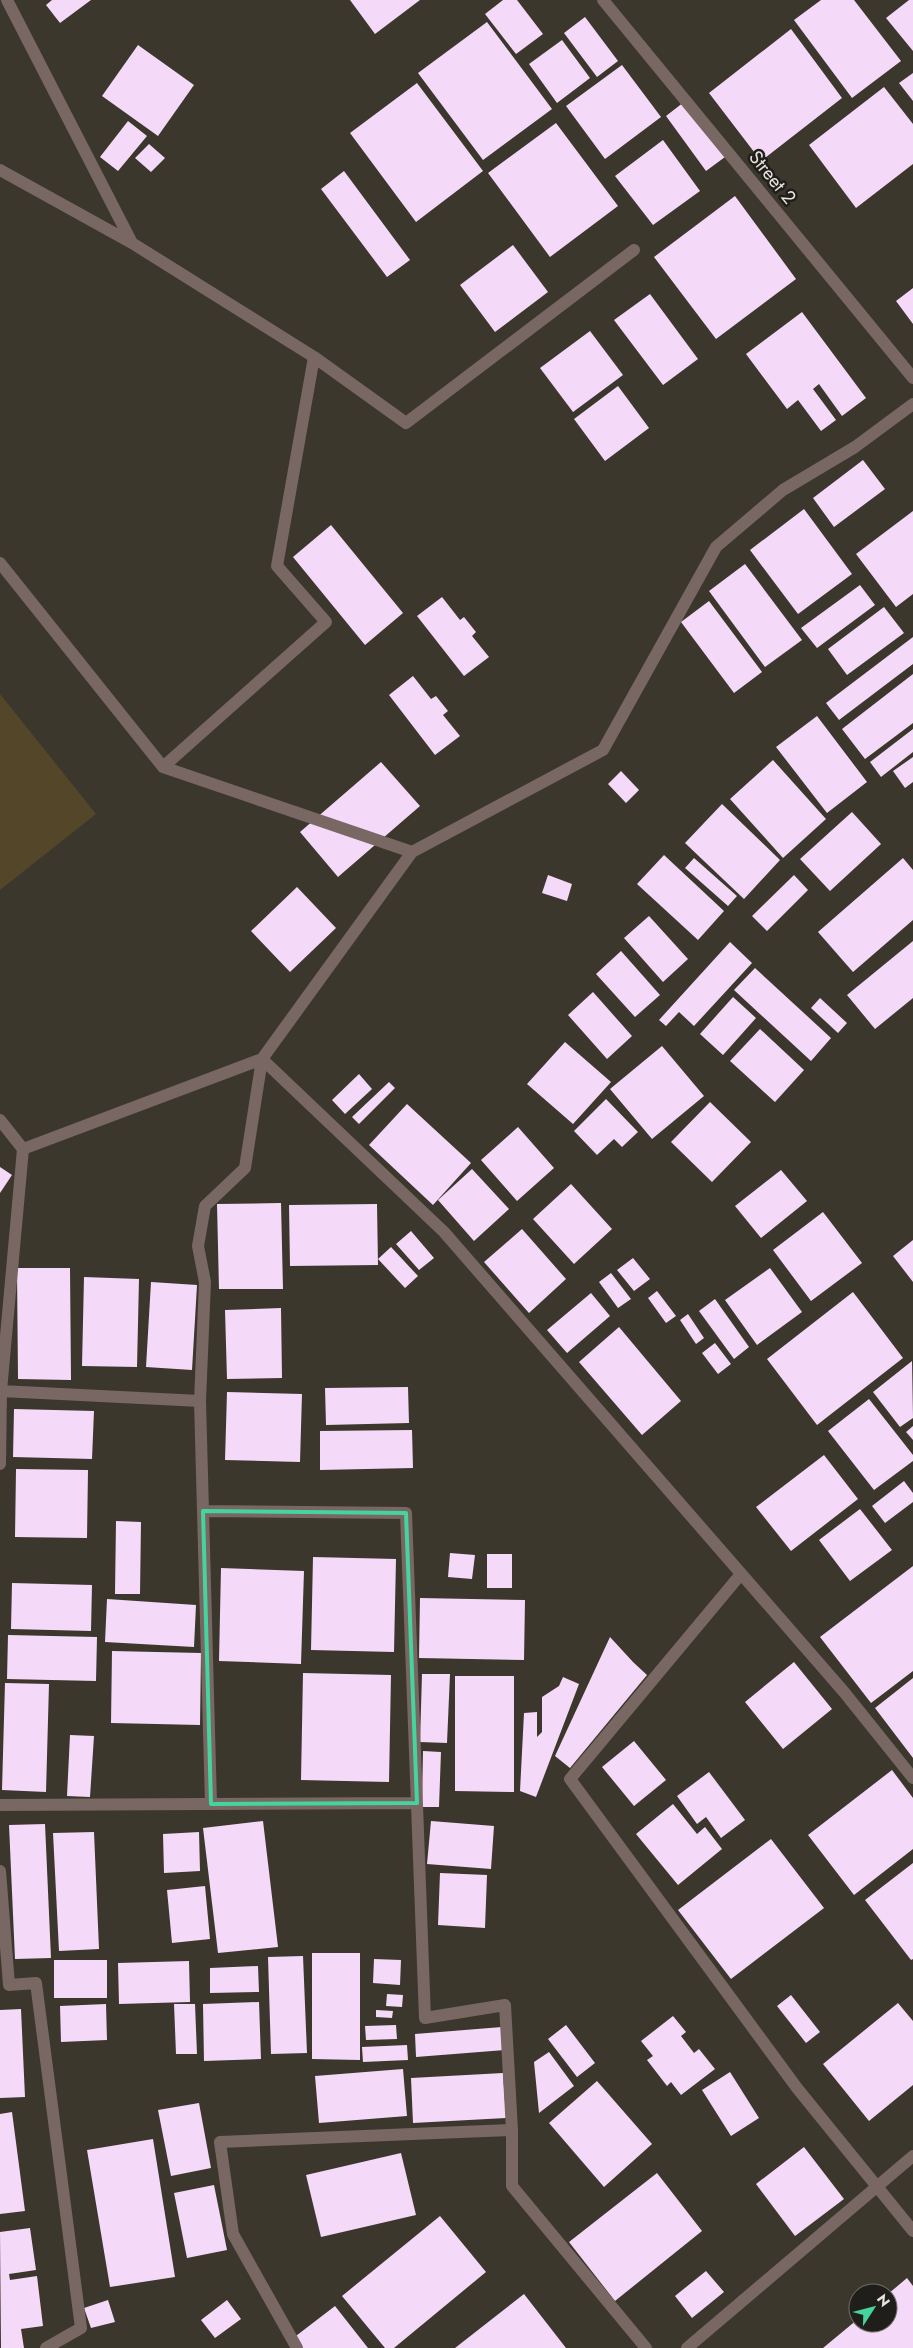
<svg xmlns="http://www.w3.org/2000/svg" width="913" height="2348" font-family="Jost,sans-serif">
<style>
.green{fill:#544628}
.building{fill:#f5d9f8}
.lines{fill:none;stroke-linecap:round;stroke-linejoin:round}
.minor{stroke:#786762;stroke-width:12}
.marked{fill:none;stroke:#46d49e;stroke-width:4;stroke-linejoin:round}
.labels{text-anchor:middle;stroke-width:5;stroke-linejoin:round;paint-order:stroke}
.street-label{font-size:19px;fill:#e7e4de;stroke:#201e1a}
</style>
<rect width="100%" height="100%" fill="#3b372d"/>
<!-- green -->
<path class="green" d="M0,694L96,814L0,890Z"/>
<!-- building -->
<path class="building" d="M52,0H91L60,23L46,5Z
M350,0H420L375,34Z
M503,0H517L543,34L516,54L485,14Z
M821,0H854L901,61L852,98L794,20Z
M909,0H913V51L886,18Z
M585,17L618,61L597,77L564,33Z
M487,22L552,109L483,160L418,73Z
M791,29L842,98L761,161L709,93Z
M562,40L590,78L557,103L529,64Z
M138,45L194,85L158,136L102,96Z
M622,65L661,117L605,159L566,106Z
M913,73V101L899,83Z
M417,83L483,171L416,222L350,133Z
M884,87L913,124V164L856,208L809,145Z
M684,102L725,157L706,171L666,116Z
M128,121L147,136L118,171L100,157Z
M556,123L618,206L550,257L488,173Z
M663,140L700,191L653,225L615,176Z
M149,144L165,158L151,172L135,158Z
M344,171L410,260L387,277L321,189Z
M735,196L796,279L716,339L654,257Z
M513,245L548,292L495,332L460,285Z
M913,288V324L896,301Z
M650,294L698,359L663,385L614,320Z
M802,312L866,398L842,416L819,384L813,389L836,420L821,431L798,400L787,409L746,354Z
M590,331L623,375L573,412L540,368Z
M618,386L649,428L605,461L574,419Z
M863,460L885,489L834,527L813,498Z
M804,509L852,574L798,614L750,550Z
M913,511V594L896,607L856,554Z
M331,525L403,613L365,645L293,557Z
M745,564L802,640L765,667L709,591Z
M860,585L875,605L817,648L801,628Z
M442,597L460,620L464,617L476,632L472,636L489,657L464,676L417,616Z
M709,601L762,672L734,693L681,622Z
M884,607L904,633L847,675L828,649Z
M913,637V664L839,720L826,703Z
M913,674V723L865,759L842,729Z
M413,676L431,699L436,696L448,711L443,715L460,736L435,755L389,695Z
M817,716L867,782L827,813L776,747Z
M913,729V752L881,777L870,762Z
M913,757V782L905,788L893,771Z
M773,760L826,819L783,858L730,799Z
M381,762L420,806L338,877L300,832Z
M621,771L639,790L626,803L608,784Z
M722,804L780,860L744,899L685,843Z
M852,812L881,844L830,891L800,859Z
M664,855L724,911L698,940L637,884Z
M694,858L737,896L728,906L685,868Z
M903,858L913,870V920L853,972L818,932Z
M548,875L572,884L567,901L542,893Z
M794,875L808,890L767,931L752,916Z
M297,887L336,928L290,972L251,931Z
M649,916L688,959L663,982L624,938Z
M913,941V998L875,1029L847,995Z
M730,942L752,963L694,1026L679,1012L666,1026L659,1020Z
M621,951L660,995L635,1017L596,974Z
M755,968L831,1038L811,1061L734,990Z
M593,992L632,1036L607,1059L568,1015Z
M733,997L756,1018L723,1055L700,1034Z
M820,998L847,1023L838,1033L811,1008Z
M760,1029L804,1070L775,1102L730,1061Z
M565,1042L611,1082L573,1124L527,1084Z
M662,1046L704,1096L652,1139L610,1089Z
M359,1074L372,1089L345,1114L332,1100Z
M389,1082L395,1088L359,1124L352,1117Z
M606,1099L638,1132L622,1147L614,1139L597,1155L574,1131Z
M710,1102L751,1142L712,1182L671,1142Z
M407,1104L471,1163L433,1205L369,1145Z
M518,1127L554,1168L517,1201L481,1160Z
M0,1167L12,1175L0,1193Z
M472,1169L509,1209L474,1241L438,1200Z
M781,1170L807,1201L761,1238L735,1206Z
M571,1184L612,1229L574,1264L533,1219Z
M281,1203L283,1289H219L217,1204Z
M377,1204L378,1265L290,1266L289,1205Z
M823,1212L862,1263L811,1301L773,1250Z
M522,1229L566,1279L529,1313L484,1262Z
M411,1231L434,1258L419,1270L396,1244Z
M913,1240V1282L893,1256Z
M391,1247L418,1276L405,1288L378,1259Z
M633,1258L650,1279L634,1291L617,1270Z
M17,1268H70L71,1380L18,1379Z
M770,1268L802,1312L757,1345L725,1300Z
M611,1273L631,1299L618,1308L599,1282Z
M84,1277L139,1279L137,1367L82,1366Z
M151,1282L197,1285L192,1370L146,1367Z
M657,1291L676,1316L666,1323L648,1298Z
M853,1292L903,1358L817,1425L767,1359Z
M591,1293L610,1316L567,1353L547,1330Z
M715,1299L749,1347L734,1359L699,1311Z
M281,1308L282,1378L227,1379L225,1310Z
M688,1314L704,1338L696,1344L680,1320Z
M619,1327L681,1401L642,1435L579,1362Z
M715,1343L731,1364L718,1374L702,1353Z
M912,1361L913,1418L900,1427L873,1392Z
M408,1387L409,1423L326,1425L325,1388Z
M227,1392L302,1394L300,1462L225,1460Z
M869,1399L913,1455V1461L874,1490L828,1431Z
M14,1409L94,1411L92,1459L13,1457Z
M913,1426V1440L906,1432Z
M412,1430L413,1468L320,1470V1431Z
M824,1455L858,1499L791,1551L756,1507Z
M16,1469L88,1470L87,1538L15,1537Z
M904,1481L913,1493V1502L885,1523L872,1506Z
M860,1509L892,1550L850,1581L819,1540Z
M116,1521L141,1522L140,1594H115Z
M450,1553L475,1555L472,1579L448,1577Z
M487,1554H512V1588H487Z
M313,1557L396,1559L394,1652L311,1650Z
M913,1566V1671L871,1703L820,1637Z
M221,1568L304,1571L301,1664L219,1661Z
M12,1583L92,1585L91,1631L11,1629Z
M420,1598L525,1600L524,1660L419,1658Z
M107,1599L196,1605L194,1647L105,1642Z
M8,1635L97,1637L96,1681L7,1679Z
M610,1637L633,1662L647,1675L570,1768L555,1756Z
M112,1651L201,1653L200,1725L111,1723Z
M794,1662L832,1709L783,1749L745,1702Z
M303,1673L391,1675L389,1782L301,1780Z
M422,1674H450L447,1743L420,1742Z
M455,1676H514V1792L455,1791Z
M563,1677L579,1684L536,1797L520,1791L524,1713L537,1712V1737L542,1732V1697L559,1686Z
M913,1678V1758L875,1708Z
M5,1683L49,1684L46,1792L2,1790Z
M70,1735L94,1736L90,1797L67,1796Z
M634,1741L666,1780L634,1806L602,1767Z
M423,1751L441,1752L439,1807H422Z
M892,1770L913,1798V1849L854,1895L808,1835Z
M709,1772L745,1820L721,1838L706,1817L697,1824L677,1796Z
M673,1804L697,1834L705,1827L722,1849L678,1885L636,1834Z
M263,1821L278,1947L218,1953L203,1828Z
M431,1821L494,1826L491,1869L427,1864Z
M45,1824L51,1958L15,1959L9,1825Z
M94,1832L99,1949L59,1951L53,1833Z
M199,1832L200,1871L164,1873L163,1834Z
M771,1839L824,1908L731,1979L678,1910Z
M913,1863V1959L911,1960L865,1900Z
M440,1873L487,1875L485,1928L438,1925Z
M205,1886L210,1939L172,1943L167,1890Z
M312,1953H360V2060L312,2059Z
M303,1956L307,2053L271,2054L268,1957Z
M374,1959L401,1960L400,1985L373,1983Z
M54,1960H107V1998H54Z
M189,1961L190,2002L119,2004L118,1963Z
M258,1966L259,1992L210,1993V1968Z
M387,1994L403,1995L402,2007L386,2006Z
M791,1995L820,2032L806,2043L777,2006Z
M259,2002L261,2059L204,2061L203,2004Z
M898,2003L913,2021V2085L869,2121L823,2064Z
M106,2004L107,2040L61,2042L60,2006Z
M174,2004H195L197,2054H176Z
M21,2009L25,2097L0,2098V2010Z
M376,2010L393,2011L392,2018L376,2017Z
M673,2016L686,2032L681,2036L694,2053L699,2049L715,2069L681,2095L671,2082L667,2086L647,2060L653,2056L641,2041Z
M396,2025L397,2039L366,2040L365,2026Z
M566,2025L595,2063L577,2077L548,2039Z
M502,2027L505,2050L416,2057L415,2034Z
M407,2045L408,2060L363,2062L362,2047Z
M549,2052L574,2086L539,2113L534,2062Z
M403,2069L407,2116L319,2123L315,2076Z
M730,2072L759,2118L731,2136L702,2090Z
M503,2073L506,2118L413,2123L411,2078Z
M597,2081L652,2144L604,2187L549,2123Z
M199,2103L211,2168L171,2176L158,2110Z
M12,2112L25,2211L0,2214V2114Z
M153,2139L175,2277L110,2287L87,2150Z
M804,2147L844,2199L795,2236L756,2184Z
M401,2153L416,2215L321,2237L306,2175Z
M657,2173L702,2231L615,2301L569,2242Z
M214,2185L227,2250L187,2258L174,2193Z
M440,2216L486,2272L394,2348H385L342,2296Z
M30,2228L36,2270L9,2274L10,2280L37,2276L43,2326L21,2329L24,2348H1L0,2232Z
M706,2271L724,2292L692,2318L675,2296Z
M907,2278L913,2286V2348H823L858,2319V2323H888V2294Z
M524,2294L566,2348H455Z
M108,2300L115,2322L91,2328L84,2308Z
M227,2300L241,2319L215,2338L201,2320Z
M335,2306L368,2348H299L292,2339Z"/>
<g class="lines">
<!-- minor -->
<path class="minor" d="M7,0L132,243
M603,0L913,378
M0,170L132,243L314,357
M0,563L163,767L326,622L277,566L314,357L406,423L634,250
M163,767L412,852
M0,1120L23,1149L1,1391L0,1464
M23,1149L262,1059L412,852L603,750L716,547L783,490L855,447L913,404
M1,1391L200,1401L205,1282L198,1246L205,1206L245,1168L262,1059L444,1232L844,1692L913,1778
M200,1401L203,1511L406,1513L425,2018L505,2005L512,2130L220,2142L233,2234L297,2348
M203,1511L211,1804
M741,1574L570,1779L797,2088L913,2231
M0,1805L417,1803
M0,1871L9,1985L36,1983L81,2328L46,2348
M512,2130V2186L646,2348
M687,2348L913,2156"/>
</g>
<!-- marked area -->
<path class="marked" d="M203,1511L406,1513L417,1803L211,1804Z"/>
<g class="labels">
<!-- street labels -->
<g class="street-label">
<text transform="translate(773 177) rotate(51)" y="7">Street 2</text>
</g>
</g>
<!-- north arrow -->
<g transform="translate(873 2308) rotate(54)"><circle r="24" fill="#201e1a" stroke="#706d68"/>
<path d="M0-4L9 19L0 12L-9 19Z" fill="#46d49e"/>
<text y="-8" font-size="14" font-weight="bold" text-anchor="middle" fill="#e7e4de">N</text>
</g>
</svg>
